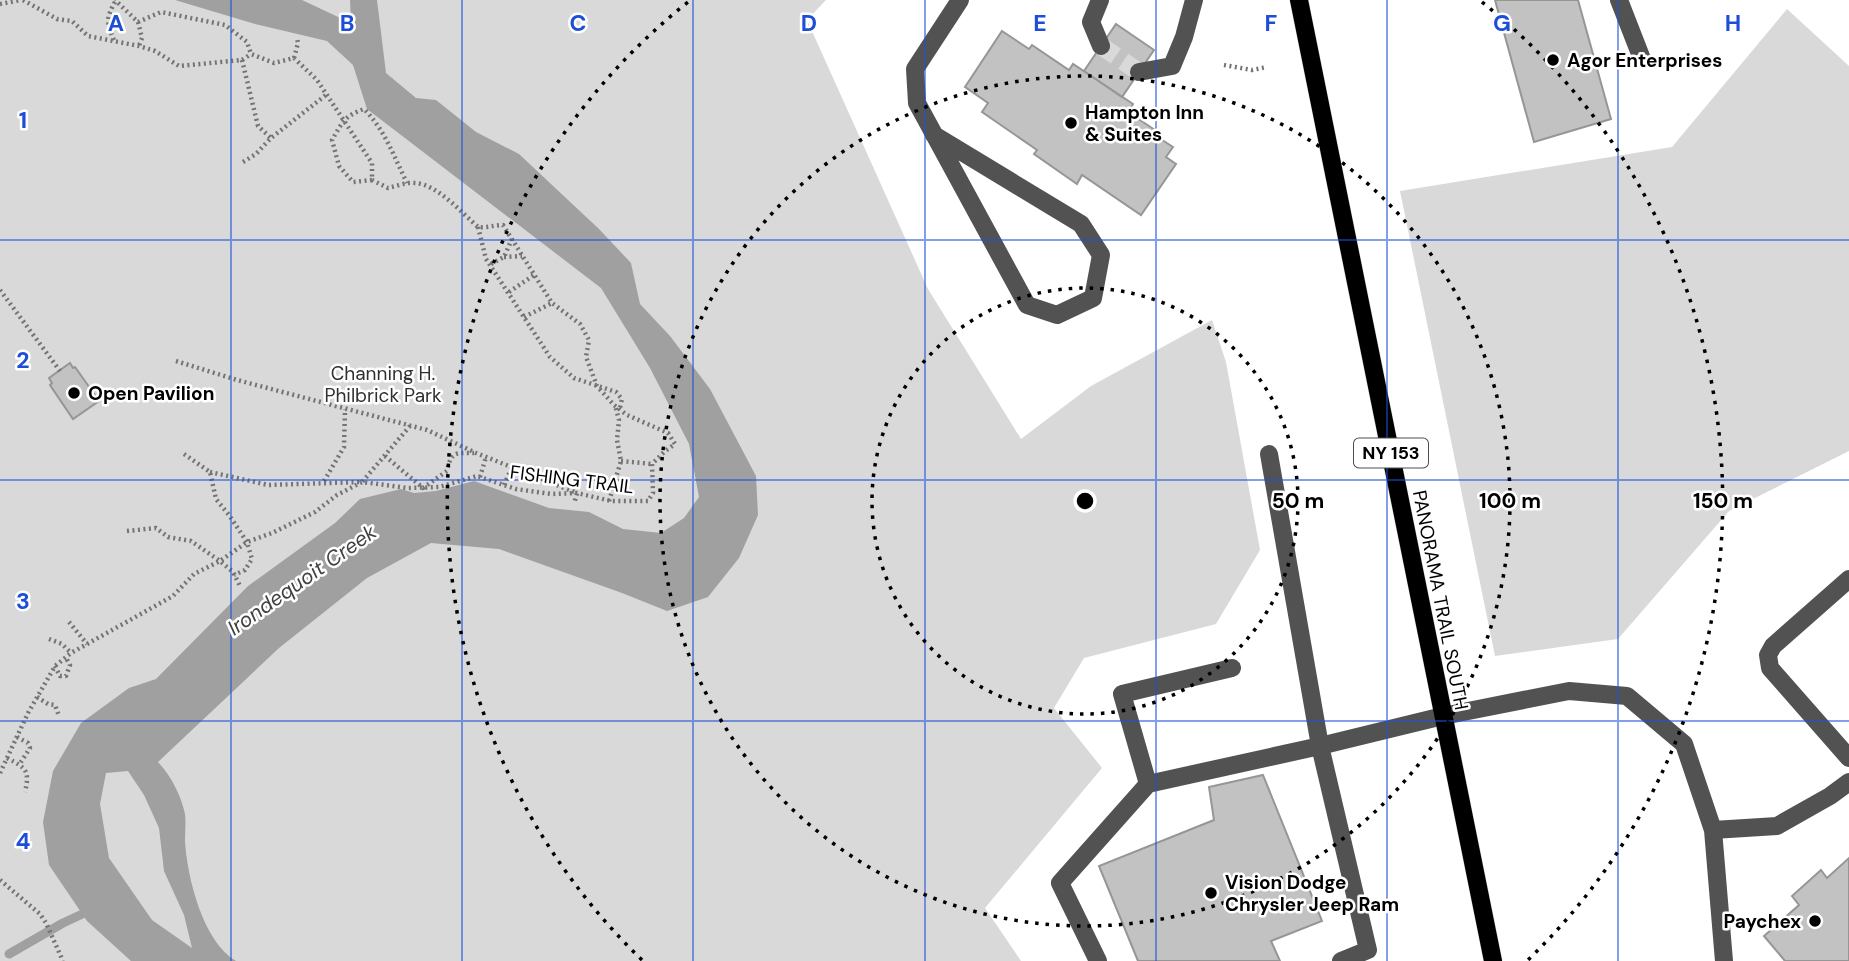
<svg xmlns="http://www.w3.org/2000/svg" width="1849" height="961" font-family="'DM Sans',sans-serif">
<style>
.green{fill:#d9d9d9}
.water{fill:#a0a0a0;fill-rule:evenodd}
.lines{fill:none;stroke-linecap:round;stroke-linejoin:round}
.stream{stroke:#a0a0a0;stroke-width:9}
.building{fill:#c2c2c2;stroke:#969696;stroke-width:2}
.minor-tunnel{stroke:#d9d9d9;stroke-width:18;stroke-dasharray:18 9;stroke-linecap:butt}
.major-casing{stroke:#dbdbdb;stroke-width:19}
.path{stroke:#747474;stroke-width:4.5;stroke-dasharray:2 3.5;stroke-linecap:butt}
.minor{stroke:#525252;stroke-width:18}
.major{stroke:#000;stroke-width:18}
.grid{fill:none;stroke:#1d4ed8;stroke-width:2;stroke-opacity:0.55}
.ring{fill:none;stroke:#000;stroke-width:3.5;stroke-dasharray:3.5 7}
.poi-dot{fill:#000;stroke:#fff;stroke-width:2.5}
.labels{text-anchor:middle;stroke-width:5;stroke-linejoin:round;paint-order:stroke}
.shield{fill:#fff;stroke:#4c4c4c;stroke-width:2}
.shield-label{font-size:18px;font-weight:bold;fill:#000}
.poi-label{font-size:19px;font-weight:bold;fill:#000;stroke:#fff;text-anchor:start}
.park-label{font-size:19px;fill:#303030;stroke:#fff}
.street-label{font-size:19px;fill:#000;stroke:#fff}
.water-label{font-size:21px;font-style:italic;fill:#414141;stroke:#fff}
.grid-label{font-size:23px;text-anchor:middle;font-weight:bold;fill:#1d4ed8;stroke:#fff;stroke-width:5;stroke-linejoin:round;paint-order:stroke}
.centre{fill:#000;stroke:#fff;stroke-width:3.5}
.ring-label{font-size:21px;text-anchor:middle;font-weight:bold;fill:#000;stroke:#fff;stroke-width:5;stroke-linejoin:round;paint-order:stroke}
</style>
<rect width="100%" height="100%" fill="#fff"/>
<!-- green -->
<path class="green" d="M0,0H826L807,20L928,289L1021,439L1091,386L1212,320L1226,362L1260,550L1216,624L1084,658L1054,708L1102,768L985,908L1021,961H0Z
M1787,9L1849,66V451L1729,511L1618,639L1495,656L1400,191L1672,147Z"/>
<!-- water -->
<path class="water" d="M175,0H302L351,23L350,0H377L386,73L416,98L436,100L476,132L519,154L599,229L631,263L640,304L670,336L710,389L756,476L758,515L739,558L708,597L667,611L622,593L499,549L431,543L367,578L279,648L158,762C171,776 181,795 185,814C186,823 185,832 185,841C187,877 203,942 236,961H131L87,921L49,865L43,822L53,771L81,723L129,688L156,679L248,586L335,523L360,499L401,489L414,493L436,491L474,481L549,508L589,512L623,529L661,533L684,518L699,497L689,444L650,368L601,288L367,109L353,65L327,41L255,24ZM128,771L144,795L159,828L164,871L184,915L192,948L152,920L109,858L100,804L106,773Z"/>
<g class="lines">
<!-- stream -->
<path class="stream" d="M9,954L63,923L91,910"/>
</g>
<!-- building -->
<path class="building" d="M1495,0H1578L1611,119L1534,142Z
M1116,24L1154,50L1122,97L1084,71Z
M1002,31L1029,49L1032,45L1069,70L1073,64L1133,104L1128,112L1161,134L1159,138L1173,147L1166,157L1176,164L1141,215L1082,175L1077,184L1034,154L1037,150L982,112L988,103L965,87Z
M70,363L73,368L75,367L99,401L73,419L50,385L52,383L49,378Z
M1263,775L1322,921L1271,941L1280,961H1138L1099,866L1214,820L1209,787Z
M1849,858V961H1785L1764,936L1799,905L1792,896L1821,870L1827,878Z"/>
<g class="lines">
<!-- minor-tunnel -->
<path class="minor-tunnel" d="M1101,46L1139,72"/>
<!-- major casing -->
<g class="major-casing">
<path id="major" d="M1299,0L1493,961"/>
</g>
<!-- path -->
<path class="path" d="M23,0L57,19L72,21L88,36L139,46L155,51L179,66L242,60L251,54
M0,4L21,0
M138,22L142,38L139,46
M114,40C106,22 106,18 116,0
M294,58L298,43L297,38
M242,60L258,126L271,138
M1224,65L1252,70L1267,67
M243,162L256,154L271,138L326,95
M372,180L353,182L339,166L332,140C342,123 344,116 364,109C385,130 394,157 407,183
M478,227L486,259L550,357L574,378L616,392L622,399L620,408
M504,257L522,256
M491,264L504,257L512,239
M0,290L60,371
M509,292L534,275
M524,317L552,303
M176,361L237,380L427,430L476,453L577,493L574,504
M184,454L210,472L216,499L229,515L247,542L252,559L245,570L234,575
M385,456L423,488L447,471C451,451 456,453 474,453
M621,461L652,464
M210,472L268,485L362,482L410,426
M480,477L486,457
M324,481L344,447L345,409
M504,485L512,467
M609,501L621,461L617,440L619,420L615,405
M127,531L156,528L168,537L191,541L220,561L233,572L240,586
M69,622L87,644
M49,639L62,644L71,653
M55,666L60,676H66L70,665L66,658
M37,697L48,704L55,705L59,716
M17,737L28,743L30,748L19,765
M7,758C26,768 30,770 25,792
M0,773L28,713L55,666L71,653L173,596L194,574L220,561L247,542L272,533L315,512L337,495L362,482L408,488L439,487L477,476L516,489L552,494L577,493L611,501H648L653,493L652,464L664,452L675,444L668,433L627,415L614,405L597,386L586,357L589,340L580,324L552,303L503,225C494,225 487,228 478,227C462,213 437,184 415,183C406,182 397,186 388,188L372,180V163L317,80L294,58L274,63L251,54L247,42L225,25L161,12L138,22L115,0
M0,880L40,914L46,923L63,961"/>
<!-- minor -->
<path class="minor" d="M1100,0L1091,22L1101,46
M1619,0L1642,59
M1139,72L1172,66L1184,37L1194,0
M934,135L1081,224L1101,255L1093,298L1057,315L1027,305L917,103L915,69L960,0
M1269,454L1320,746L1368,950L1341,961
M1849,579L1773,646L1768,655L1770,668L1849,758
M1232,668L1122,694L1148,784L1320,746L1443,716L1569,691L1627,696L1684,744L1713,830L1724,961
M1713,830L1777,826L1830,796L1849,782
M1098,961L1060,883L1148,784"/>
<!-- major -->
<use href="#major" class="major"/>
</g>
<!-- grid -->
<path class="grid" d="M231,0V961M462,0V961M693,0V961M925,0V961M1156,0V961M1387,0V961M1618,0V961M0,240H1849M0,480H1849M0,721H1849"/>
<!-- distance rings -->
<g class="ring">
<circle cx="1085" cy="501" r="213"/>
<circle cx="1085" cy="501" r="425"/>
<path d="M642 960A638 638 0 0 1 688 2M1482 2A638 638 0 0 1 1528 960"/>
</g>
<!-- markers -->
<g class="poi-dot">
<circle cx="1553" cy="60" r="7"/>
<circle cx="1071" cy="123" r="7"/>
<circle cx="74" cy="393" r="7"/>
<circle cx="1211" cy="893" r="7"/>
<circle cx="1815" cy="921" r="7"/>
</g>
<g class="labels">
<!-- shield labels -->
<rect class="shield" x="1354" y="438.5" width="74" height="29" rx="5"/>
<g class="shield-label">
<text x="1391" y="459">NY 153</text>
</g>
<!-- poi labels -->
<g class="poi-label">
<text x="1567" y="67">Agor Enterprises</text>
<text x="1085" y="119">Hampton Inn<tspan x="1085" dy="22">&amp; Suites</tspan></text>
<text x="88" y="400">Open Pavilion</text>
<text x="1225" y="889">Vision Dodge<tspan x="1225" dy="22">Chrysler Jeep Ram</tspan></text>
<text x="1801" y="928" text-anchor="end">Paychex</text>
</g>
<!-- park labels -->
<g class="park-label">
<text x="383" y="380">Channing H.<tspan x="383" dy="22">Philbrick Park</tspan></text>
</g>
<!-- street labels -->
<g class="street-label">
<text transform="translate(572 479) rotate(7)" y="7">FISHING TRAIL</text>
<text transform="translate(1441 600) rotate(79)" y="7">PANORAMA TRAIL SOUTH</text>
</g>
<!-- water labels -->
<g class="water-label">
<text transform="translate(302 580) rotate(-35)" y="7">Irondequoit Creek</text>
</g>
</g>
<g class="grid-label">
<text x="116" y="31">A</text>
<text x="347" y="31">B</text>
<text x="578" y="31">C</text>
<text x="809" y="31">D</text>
<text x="1040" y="31">E</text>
<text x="1271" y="31">F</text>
<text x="1502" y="31">G</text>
<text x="1733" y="31">H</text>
<text x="23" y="128">1</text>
<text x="23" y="368">2</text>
<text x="23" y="609">3</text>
<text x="23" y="849">4</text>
</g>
<circle cx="1085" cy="501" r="10" class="centre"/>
<g class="ring-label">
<text x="1298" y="508">50 m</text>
<text x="1510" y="508">100 m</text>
<text x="1723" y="508">150 m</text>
</g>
</svg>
